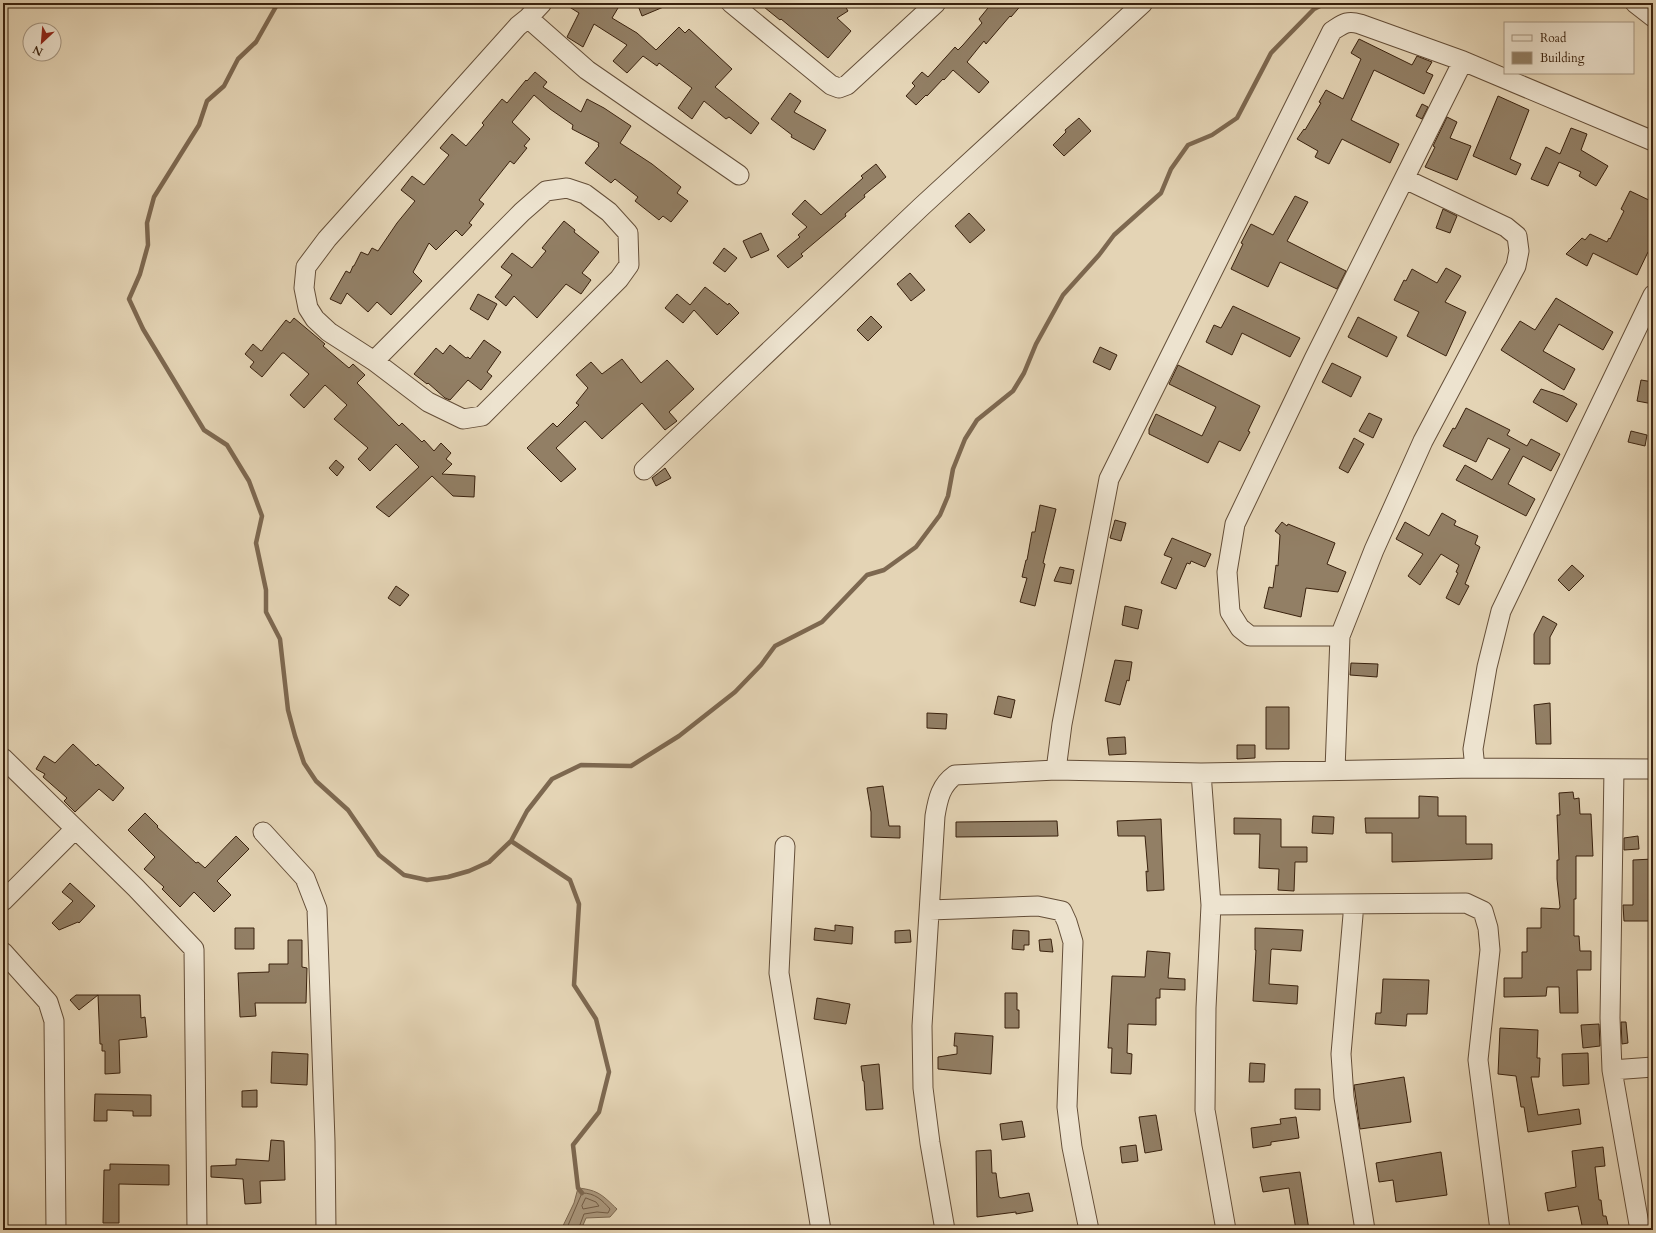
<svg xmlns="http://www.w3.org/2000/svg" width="1656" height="1233" font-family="Cardo,serif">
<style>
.water{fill:#aa977c;stroke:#7d6850}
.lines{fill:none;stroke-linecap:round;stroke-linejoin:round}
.shore{stroke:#725c45;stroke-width:1}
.stream{stroke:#7d6850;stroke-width:4.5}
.building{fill:#927f65;stroke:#3a220e}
.minor-casing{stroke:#644e38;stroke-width:21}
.minor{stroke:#ede3cf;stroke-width:19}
</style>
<rect width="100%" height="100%" fill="#e4d4b5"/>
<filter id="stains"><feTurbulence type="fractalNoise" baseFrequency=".005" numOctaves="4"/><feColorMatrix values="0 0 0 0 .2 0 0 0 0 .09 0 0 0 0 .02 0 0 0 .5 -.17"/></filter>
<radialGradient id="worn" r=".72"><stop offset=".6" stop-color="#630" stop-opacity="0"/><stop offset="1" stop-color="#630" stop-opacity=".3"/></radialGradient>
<!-- water -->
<path class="water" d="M578,1188C599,1190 603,1196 617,1209L610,1217L586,1218L581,1230H561L574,1203Z"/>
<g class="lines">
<!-- shore -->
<path class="shore" d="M586,1198L596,1202L599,1206L583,1209L582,1206Z
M566,1230L582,1193C595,1193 602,1200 610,1209L608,1213L597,1212L584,1214L578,1230"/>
<!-- stream -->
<path class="stream" d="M278,3L256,42L238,59L224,86L207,101L199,125L154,197L147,223L148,245L140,274L129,299L143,329L204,430L227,445L249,481L262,516L256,543L266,590V612L280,639L288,710L295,736L304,763L316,781L348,810L379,855L404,875L427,880L448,877L469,871L489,862L511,841L527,811L552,779L581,765L631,766L679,736L735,692L761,665L775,646L822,622L867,575L884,570L916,547L940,515L948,496L953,469L965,439L977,420L1013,391L1024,373L1036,344L1063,295L1099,255L1114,235L1161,193L1171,169L1188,145L1212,135L1237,118L1271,53L1314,9L1326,3
M511,841L570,880L579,904L574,985L596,1019L609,1072L599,1112L573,1145L578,1188L582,1193"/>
</g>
<!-- building -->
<path class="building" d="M563,3H621L612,18L637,33L656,50L679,27L685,33L689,29L732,69L715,87L759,123L751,134L729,117L726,119L704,101L692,119L678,108L692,88L659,63L657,66L643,56L627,73L613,61L627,45L594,24L583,47L567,37L579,13Z
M637,3H673L642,16Z
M759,3H843L848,11L837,18L851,31L828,58L781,19L780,20Z
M992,3H1023L1011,17L1010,16L986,44L984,41L967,62L989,82L979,93L953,70L944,80L943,79L927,96L926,95L916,105L906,96L915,86L912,83L922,72L928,77L955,47L958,50L963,45L982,23L979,19Z
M1359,39L1412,65L1417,56L1432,62L1426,72L1433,75L1424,94L1374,70L1351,120L1399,144L1390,163L1342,139L1329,164L1315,157L1318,151L1297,139L1304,129L1305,130L1321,103L1319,102L1326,90L1343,99L1361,59L1351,53Z
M535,72L547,82L543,87L581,112L587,99L604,108L631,126L620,143L652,164L681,187L677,193L688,201L671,222L663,216L659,220L635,201L638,197L615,179L611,183L585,163L599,146L598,145L599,143L572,129L573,125L550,109L534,95L512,122L530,139L524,146L527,148L514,164L510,161L479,200L484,204L469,223L472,225L462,236L456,230L436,250L429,243L413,272L422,281L391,315L377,302L368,312L347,293L341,304L330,299L346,271L350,273L353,266H354L361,252L368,255L372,248L378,251L397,223L415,201L401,190L412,176L424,185L449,155L440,148L452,134L466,146L484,125L482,123L502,99L507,103L526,80L527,81Z
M790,93L801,101L794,112L826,130L814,150L791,137L792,135L771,119Z
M1498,96L1529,110L1510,159L1521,164L1516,175L1473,156Z
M1422,104L1428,107L1422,119L1416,116Z
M1447,117L1457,122L1450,138L1471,146L1457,180L1425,167L1435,147L1433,146Z
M1079,118L1091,131L1064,156L1053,145L1066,132L1065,130Z
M1571,128L1587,134L1581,150L1608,166L1596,186L1579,176L1581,172L1559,162L1548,186L1531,179L1546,147L1560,154Z
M876,164L886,177L864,195L865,197L845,214L846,216L801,254L803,256L788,268L777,256L800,237L798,235L807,227L792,214L805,200L821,215L863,178L861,176Z
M1630,191L1653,202V246L1650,253L1648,252L1637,275L1593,253L1587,266L1566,254L1582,238L1585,240L1590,234L1607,242L1609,238L1610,239L1624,211L1621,209Z
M1295,196L1308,202L1287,241L1346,271L1337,289L1280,262L1268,287L1231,269L1243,244L1241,243L1251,224L1273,235Z
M1443,209L1457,216L1450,233L1436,228Z
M969,213L985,230L970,243L955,226Z
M564,221L575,230L574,232L599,252L582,273L591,280L581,294L566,284L537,318L514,296L506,306L495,297L512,275L501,267L512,253L532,268L546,251L542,248Z
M761,233L769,250L751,258L743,241Z
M724,248L737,258L725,272L713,263Z
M1446,268L1461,276L1445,302L1466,312L1446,356L1407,336L1419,312L1394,300L1404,280L1406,281L1412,269L1437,283Z
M910,273L925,290L911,301L897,284Z
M705,287L728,305L729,303L739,313L717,335L694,310L683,323L665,308L677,294L690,305Z
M478,294L497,304L488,320L470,309Z
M1556,298L1613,332L1603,350L1559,324L1543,351L1575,369L1564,390L1501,350L1520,321L1535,330Z
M1233,306L1300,338L1290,357L1242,333L1232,355L1206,342L1214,325L1221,328Z
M871,316L882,327L868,341L857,330Z
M1358,317L1397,337L1387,357L1348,337Z
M294,318L325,344L323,346L349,368L353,364L365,375L357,383L399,426L402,423L422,442L424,440L434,451L441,443L451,453L446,459L452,464L442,474L475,476L474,497L453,496L432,476L389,517L376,507L419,467L396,444L370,471L358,459L368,448L334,419L347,405L325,385L304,408L290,395L309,374L284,353H282L262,377L250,367L254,362L245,354L253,344L261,351L263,350V349L286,320L290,323Z
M484,340L501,352L487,372L492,376L481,390L468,380L450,400L445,398L428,383L427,384L414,374L436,348L443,354L450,345L466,358L468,357L470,359Z
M1100,347L1117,355L1110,370L1093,362Z
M622,359L641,383L667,360L694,389L669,412L677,421L665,430L642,403L602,439L585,421L556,448L576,469L561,482L527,448L553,423L557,427L579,405L576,403L588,388L576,375L591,362L602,374Z
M1332,363L1361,377L1351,397L1322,382Z
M1178,365L1260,406L1248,431L1250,432L1240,451L1219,441L1208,463L1149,434V429L1156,414L1202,436L1216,407L1169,384Z
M1641,380L1653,382V404L1637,401Z
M1541,389L1563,396L1577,404L1567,422L1533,402Z
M1466,408L1510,430L1507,435L1527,446L1531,439L1560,454L1551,471L1523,456L1508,484L1535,499L1526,516L1456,480L1465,465L1492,480L1510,449L1488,438L1476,462L1443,446L1453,428L1455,429Z
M1369,413L1382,419L1373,438L1359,431Z
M1631,431L1647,435L1645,446L1628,442Z
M1354,438L1364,444L1348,473L1339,468Z
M336,460L344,467L337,476L329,468Z
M665,468L671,478L656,486L652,478Z
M1040,505L1056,509L1043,563L1045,564L1035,606L1020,602L1027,578L1022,577L1026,560H1027L1032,532H1035Z
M1442,513L1456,521L1454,525L1478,536L1475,544L1480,547L1465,584L1469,586L1459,605L1446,598L1458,573L1456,572L1459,565L1441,554L1420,585L1408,576L1423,554L1396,539L1405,522L1429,536Z
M1115,520L1126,523L1121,541L1110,538Z
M1282,522L1287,526L1288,524L1335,543L1327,564L1346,572L1338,592L1306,588L1301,617L1264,608L1269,587L1273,588L1276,565L1278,566L1280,535L1275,531Z
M1172,538L1211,554L1205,567L1191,561L1190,564L1187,563L1176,589L1161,583L1172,558L1164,555Z
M1572,565L1584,576L1569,591L1558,580Z
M1060,567L1074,570L1071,584L1054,581Z
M396,586L409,595L400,606L388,598Z
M1125,606L1142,610L1138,629L1122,625Z
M1543,616L1557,624L1550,637V664H1534V634Z
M1115,660L1132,662L1129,681L1127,680L1120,705L1105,701Z
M1351,663L1378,664L1377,677L1350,675Z
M998,696L1015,700L1011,718L994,714Z
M1550,703L1551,744H1536L1534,705Z
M1266,707H1289V749H1266Z
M927,713L947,714L946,729L927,728Z
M1125,737L1126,754L1109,755L1107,738Z
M73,744L96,766L98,764L124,788L113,801L99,789L75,812L64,801L67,798L43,777L45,774L36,769L44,756L55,763Z
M1237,745H1255V758L1237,759Z
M883,786L889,826H900V838L871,837V812L867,788Z
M1573,792L1574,799L1579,798L1580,814H1591L1593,856H1576V899H1574V936H1579L1580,951H1591V970H1577L1578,1013H1560L1559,987H1547L1546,996L1504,997V978H1522V952H1527V928H1541V908L1559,909L1560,907L1557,879V860H1559L1557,815H1560L1559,793Z
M1419,796L1438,797V816H1466V844H1492V859L1392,862V833H1366L1365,818H1419Z
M145,813L158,826L157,827L196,863L198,862L205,868L236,836L249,849L217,881L231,895L214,912L194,892L180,907L162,889L164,887L144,869L155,857L128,830Z
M1313,816L1334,817L1333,834L1312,833Z
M1234,818L1281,819V847H1307V862H1295L1294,891L1278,890L1279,869L1259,868L1260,834H1234Z
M1161,819L1164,890L1147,891L1146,871L1148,872L1145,836H1118L1117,821Z
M1057,821L1058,836L956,837V822Z
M1638,836L1639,849L1624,850V838Z
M1653,859V921H1624L1623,905H1633V860Z
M70,883L95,906L79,923L78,922L59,930L52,923L73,901L62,892Z
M835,925L853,927L852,944L814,940L815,928L835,931Z
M235,928H254V949H235Z
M1255,928L1303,930L1301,951L1272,949L1271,950L1269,984L1298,986L1297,1004L1253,1001L1256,950H1255Z
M910,930L911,942L895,943V931Z
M1013,930L1029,931V945H1024V950L1012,949Z
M1051,939L1053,952L1040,951L1039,940Z
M288,940H302V967L307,968L306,1003H255L256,1016L240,1017L238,973L269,972V964H288Z
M1147,951L1170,953L1168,978L1185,979V990L1160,989V998H1156V1025L1128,1024L1127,1053L1132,1054L1131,1074L1111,1073L1112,1048H1108L1112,976L1145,977Z
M1383,979L1429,980L1427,1014H1407L1406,1026L1375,1024L1376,1013H1381Z
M1005,993H1017V1010H1019V1028H1005Z
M76,995H98L79,1010L70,1000Z
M98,995H140L141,1018L145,1017L147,1037L119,1040L120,1073L105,1074V1051H102V1044H100Z
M817,998L850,1004L846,1024L814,1019Z
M1621,1022H1626L1628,1043L1622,1044Z
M1599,1024L1600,1046L1583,1048L1581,1025Z
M1500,1028L1538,1030L1537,1058H1540L1539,1077H1531L1538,1115L1579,1109L1581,1124L1528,1132L1524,1107H1521L1516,1076L1498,1074Z
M955,1033L993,1036L991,1074L938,1069V1057L957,1054V1046H954Z
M272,1052L308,1054L307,1085L271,1083Z
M1588,1053L1589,1084L1563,1086L1562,1054Z
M1250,1063L1265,1064L1264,1082H1249Z
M879,1064L883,1109L866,1110L864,1081H863L861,1066Z
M1404,1077L1411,1122L1360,1129L1354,1085Z
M1295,1089H1320V1110L1295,1109Z
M257,1090V1107H242V1091Z
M95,1094L151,1095V1116H133V1111L107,1110V1121H94Z
M1156,1115L1162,1150L1145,1153L1139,1117Z
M1296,1117L1299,1138L1271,1142V1145L1253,1148L1251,1128L1281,1124L1280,1119Z
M1022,1121L1025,1137L1002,1140L1000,1124Z
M271,1140L284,1141L285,1180L260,1181L261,1203L245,1204L243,1179L211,1177V1166L236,1165V1159L269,1161Z
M1136,1145L1138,1161L1122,1163L1120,1147Z
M1603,1147L1605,1166L1595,1167L1599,1200H1601L1603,1216H1606L1609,1230H1583L1578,1206L1548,1211L1545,1193L1576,1187L1572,1151Z
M991,1150L992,1173H996L999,1197L1001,1198L1029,1193L1033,1211L1016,1214V1212L977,1217L976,1151Z
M1441,1152L1447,1195L1396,1202L1393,1180L1379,1182L1376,1163Z
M110,1164L169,1165V1185L119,1184V1223H103L104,1170H110Z
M1300,1172L1309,1230H1296L1289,1188L1263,1192L1260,1177Z"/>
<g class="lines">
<!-- minor casing -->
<g class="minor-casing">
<path id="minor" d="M731,3L831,85L839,88L847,85L936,3
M1635,3L1653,17
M528,18L587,70L739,175
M374,361L522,212L546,191L567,188L585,194L609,212L628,233L629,265L619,279L482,416L463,419L428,402L374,361L329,332L315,319L308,308L304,288L306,267L327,239L518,26L528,18L542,3
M644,470L921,207L1143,3
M1340,636H1250L1240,628L1230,612L1227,572L1235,524L1314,359L1463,61
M3,758L136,888L194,949L197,1230
M1475,768L1473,749L1487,667L1501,611L1653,295
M1614,769L1610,1018L1612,1070L1640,1230
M1056,770L1062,724L1109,479L1332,31C1343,24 1347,20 1360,24L1463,61L1653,141
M1335,770L1340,636L1374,550L1423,441L1516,266L1519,251L1517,236L1506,227L1405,179
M1201,773L1211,905L1466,903L1483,911L1488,928L1490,950L1478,1060L1500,1230
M263,832L305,878L317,909L325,1141L326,1230
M785,846L779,973L821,1230
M3,901L75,829
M1353,904V915L1341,1054L1344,1097L1365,1230
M1211,905L1206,1008L1205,1110L1226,1230
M930,910L1038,906L1062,911L1067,922L1073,942L1067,1107L1072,1147L1089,1230
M3,952L48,1002L54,1021L56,1230
M1612,1070L1653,1067
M945,1230L930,1143L923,1088L922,1026L935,816C938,798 941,785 955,775L1056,770L1201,773L1475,768L1653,769"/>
</g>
<!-- minor -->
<use href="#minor" class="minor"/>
</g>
<!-- margin -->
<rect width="1656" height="1233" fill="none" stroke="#e4d4b5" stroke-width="16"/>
<rect x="4" y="4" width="1648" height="1225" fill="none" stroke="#3a220e" stroke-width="2"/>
<rect x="8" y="8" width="1640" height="1217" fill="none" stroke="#3a220e"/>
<!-- legend -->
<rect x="1504" y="22" width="130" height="52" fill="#ede3cf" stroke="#a59682"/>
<rect x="1512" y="35" width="20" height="6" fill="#ede3cf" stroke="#a59682"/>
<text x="1540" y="42" font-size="12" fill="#3a220e">Road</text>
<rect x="1512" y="52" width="20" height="12" fill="#927f65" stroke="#a59682"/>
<text x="1540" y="62" font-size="12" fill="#3a220e">Building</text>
<!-- north arrow -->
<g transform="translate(42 42) rotate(206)"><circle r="19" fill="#ede3cf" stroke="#a59682"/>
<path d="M0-3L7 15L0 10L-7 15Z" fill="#8f2418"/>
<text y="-6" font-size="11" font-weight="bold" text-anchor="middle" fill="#3a220e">N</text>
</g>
<rect width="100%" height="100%" filter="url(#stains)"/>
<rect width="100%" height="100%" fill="url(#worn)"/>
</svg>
